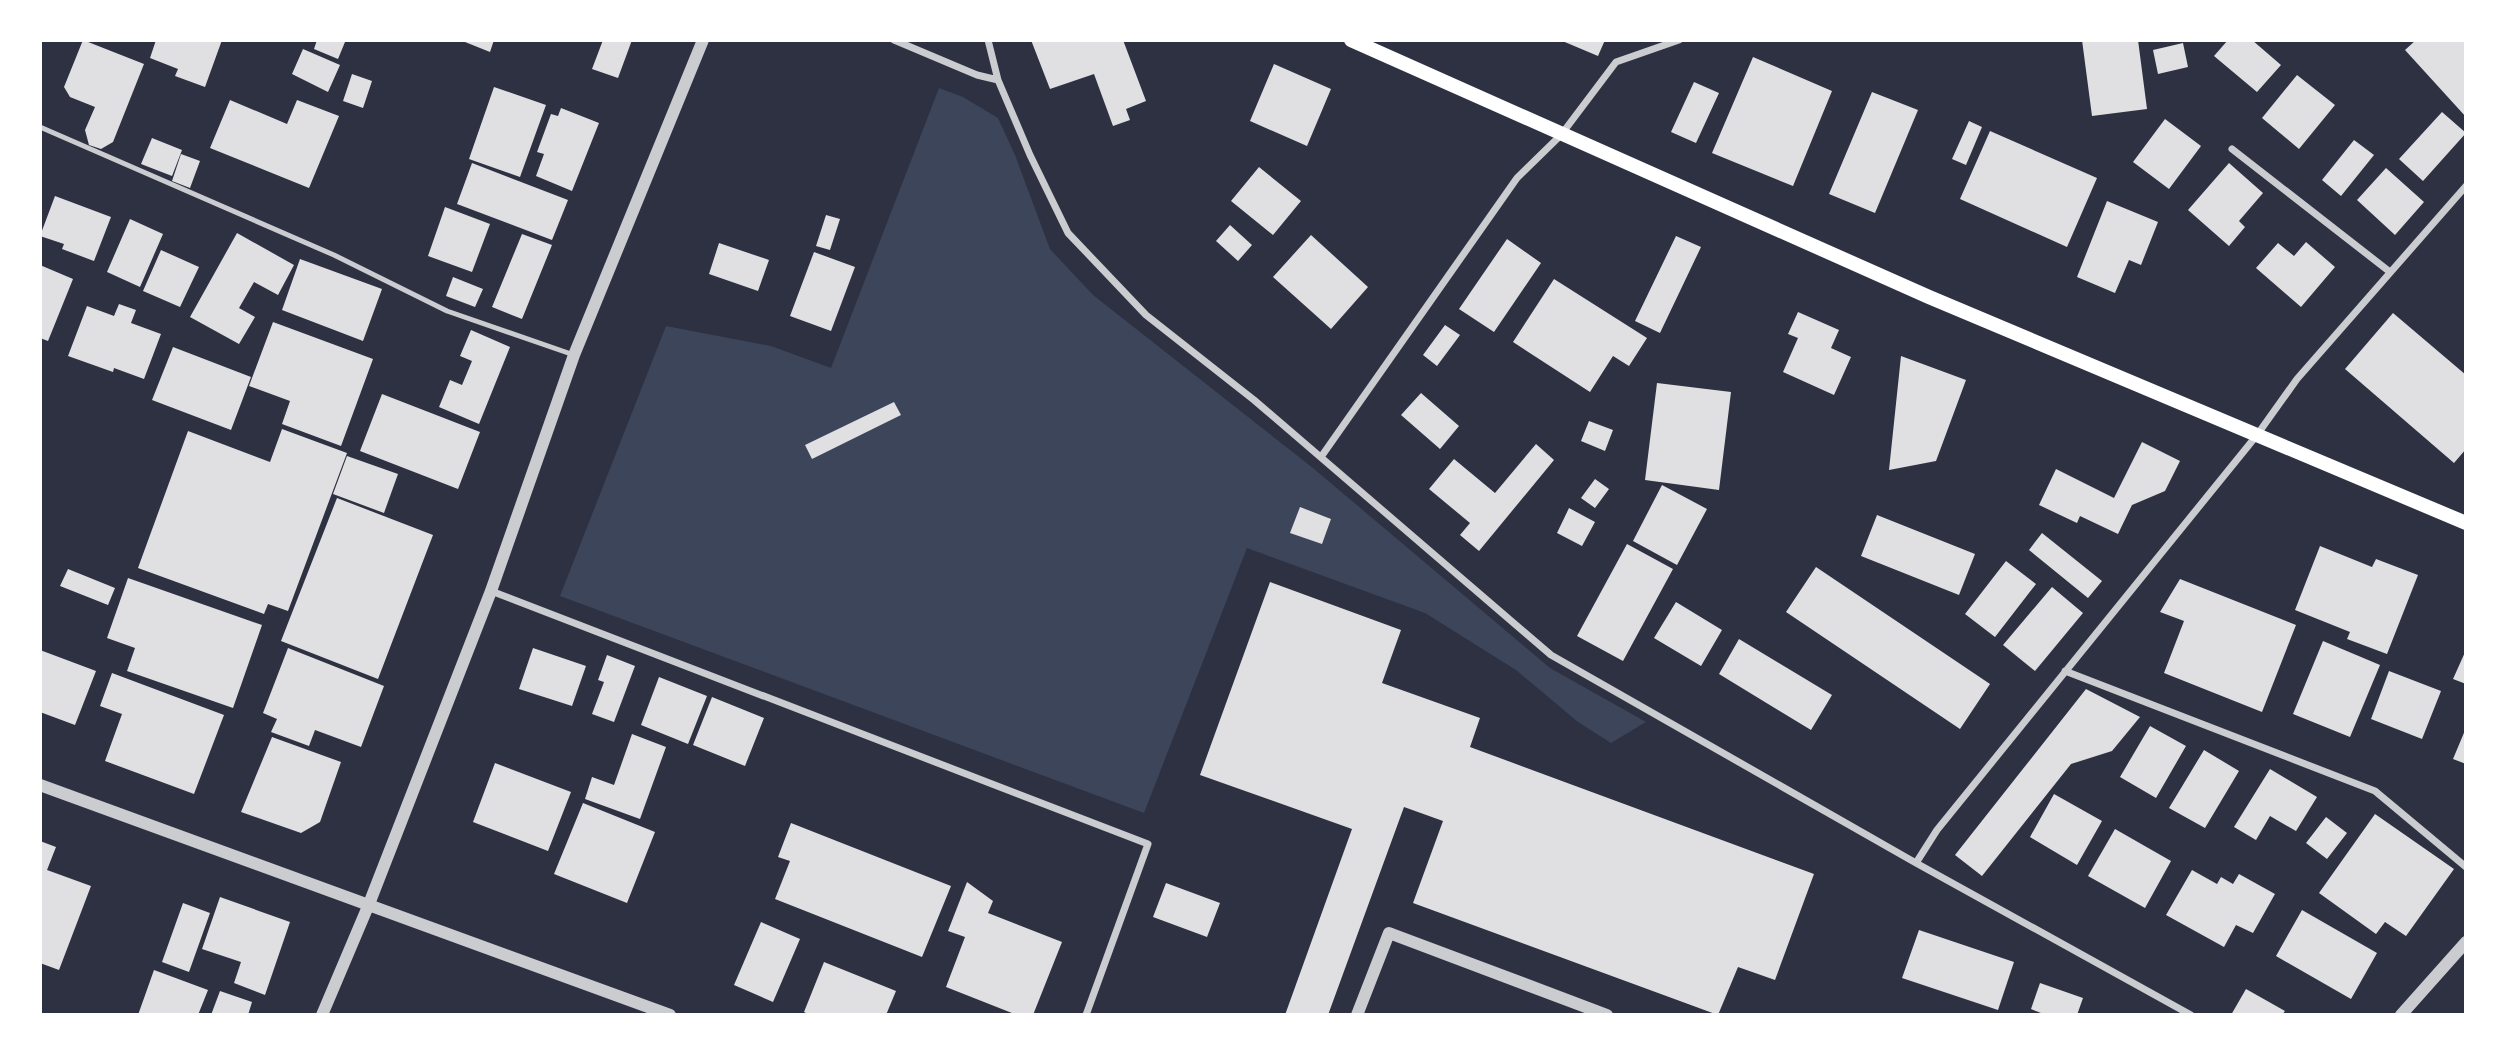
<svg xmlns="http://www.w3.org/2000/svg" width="2506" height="1055" font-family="Rubik,sans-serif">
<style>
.green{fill:#3c4559}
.building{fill:#e0e0e3}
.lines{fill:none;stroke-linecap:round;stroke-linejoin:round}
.service{stroke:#caccd0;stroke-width:5}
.minor{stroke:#caccd0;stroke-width:7}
.tertiary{stroke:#caccd0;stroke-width:12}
.secondary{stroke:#fff;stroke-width:14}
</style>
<rect width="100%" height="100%" fill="#2d3142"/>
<!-- green -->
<path class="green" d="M939,88L963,97L998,118L1015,155L1050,249L1093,295L1313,468L1550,668L1646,722L1611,743L1578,722L1516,670L1425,613L1247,548L1144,813L560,596L666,326L771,346L831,368Z"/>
<!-- building -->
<path class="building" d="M83,40L144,64L113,142L101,149L89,145L85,130L95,107L70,97L64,87Z
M156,40H222L205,87L175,76L178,69L150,58Z
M317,40H339L345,42L338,59L314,49Z
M460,40H494L490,52Z
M603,40H632L618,78L592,69Z
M1031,40H1123L1146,101L1126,109L1130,120L1113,126L1094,74L1050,89Z
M1560,40H1605L1598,56Z
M2082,40H2138L2147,109L2092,116Z
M2228,40H2252L2281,65L2257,92L2214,56Z
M2416,40H2466V117L2405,50Z
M2183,43L2188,67L2158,74L2153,50Z
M303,49L340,65L328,92L292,74Z
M1753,57L1832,91L1793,186L1712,153Z
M1274,64L1331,89L1307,146L1250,121Z
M352,74L372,81L363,108L343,101Z
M2297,75L2335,105L2299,149L2262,118Z
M1694,82L1719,93L1696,143L1671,132Z
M494,87L546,105L520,177L469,159Z
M1872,92L1918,110L1875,213L1829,194Z
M230,100L287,124L297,100L339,116L309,188L210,148Z
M561,108L599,123L572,191L536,176L544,154L537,152L551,114L558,116Z
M2442,112L2466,133L2423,181L2399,159Z
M2165,119L2201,146L2169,189L2133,162Z
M1969,121L1982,127L1966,165L1952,159Z
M1990,131L2097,178L2067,247L1960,199Z
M152,138L182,150L172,176L141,164Z
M2354,140L2374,155L2341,196L2322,180Z
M181,154L200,161L190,188L172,181Z
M472,163L568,200L552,240L457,204Z
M2229,163L2263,193L2239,221L2245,227L2229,246L2188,210Z
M1259,167L1301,201L1273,235L1231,201Z
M2386,168L2424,202L2395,235L2357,200Z
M55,196L111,217L94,261L62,249L64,244L40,236Z
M2107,201L2158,222L2141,265L2129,260L2115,293L2077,277Z
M445,207L490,224L472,272L428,256Z
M826,215L840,219L830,250L816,246Z
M130,219L163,234L140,287L107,272Z
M1230,225L1252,245L1238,261L1216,241Z
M237,233L294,265L278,295L254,282L239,308L255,317L239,344L190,317Z
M522,234L552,245L522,319L492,307Z
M1311,235L1368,287L1331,329L1273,277Z
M1676,236L1701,247L1660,333L1635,321Z
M1507,239L1541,263L1494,332L1459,309Z
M2306,242L2335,267L2301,307L2256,268L2278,243L2294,256Z
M719,243L769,260L758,291L709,274Z
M161,250L199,267L180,307L143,291Z
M814,252L855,267L831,331L790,316Z
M300,259L382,289L363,341L282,310Z
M40,265L73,279L48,341L40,338Z
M453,277L483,289L475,307L446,296Z
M1554,279L1647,338L1629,366L1613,356L1590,392L1513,342Z
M119,304L136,310L131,323L161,334L144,379L114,368L113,372L68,356L87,306L114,316Z
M1798,312L1839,330L1831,348L1851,357L1834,395L1783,372L1798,338L1788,334Z
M2393,313L2466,375V449L2454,463L2345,369Z
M273,322L373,359L341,446L282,424L290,401L249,386Z
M1445,325L1460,335L1437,366L1423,355Z
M471,330L510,347L479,424L439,407L450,380L462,385L472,361L460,356Z
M173,347L251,377L231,430L152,400Z
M1901,356L1966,380L1936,461L1889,470Z
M1657,383L1731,392L1719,490L1645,480Z
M1421,393L1459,426L1440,449L1401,415Z
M382,394L480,432L458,489L360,451Z
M894,402L901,415L812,459L805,445Z
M1589,421L1613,430L1605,451L1581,441Z
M282,429L347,453L288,611L268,604L264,614L138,568L188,431L270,462Z
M2142,442L2180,461L2165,491L2132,505L2118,534L2080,516L2077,523L2039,505L2056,469L2114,498Z
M1536,444L1554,460L1479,551L1460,535L1470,523L1429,489L1454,459L1495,493Z
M347,456L398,474L384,513L333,494Z
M1595,479L1609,489L1595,508L1581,498Z
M1662,485L1707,509L1677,565L1633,541Z
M337,498L433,535L378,679L281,641Z
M1300,507L1331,519L1322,544L1290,533Z
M1569,508L1595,522L1582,546L1557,533Z
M1877,515L1975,554L1959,595L1861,556Z
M2042,533L2102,581L2088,598L2029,550Z
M1627,544L1673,569L1623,661L1577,636Z
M2320,546L2372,567L2376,559L2418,575L2387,654L2347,639L2350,632L2295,610Z
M2006,561L2036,584L1995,637L1965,614Z
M1816,567L1990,684L1960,729L1786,612Z
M68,569L115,588L108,605L60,586Z
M128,578L262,625L233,708L127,671L135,648L107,638Z
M2180,579L2296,625L2262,712L2164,673L2184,621L2160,612Z
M1270,582L1401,630L1382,683L1480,718L1470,747L1814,874L1775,980L1738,967L1718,1015L1413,903L1443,821L1404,807L1328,1015H1285L1352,829L1200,775Z
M2052,587L2083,613L2035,671L2003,645Z
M1676,602L1722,630L1701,666L1654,638Z
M1739,639L1832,695L1811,730L1719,674Z
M2323,641L2380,665L2350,737L2293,714Z
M288,648L384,686L361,747L315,730L309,746L271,732L277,719L263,713Z
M533,648L586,666L572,706L519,689Z
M40,650L96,671L75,725L40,712Z
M2466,650V684L2453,679Z
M607,655L635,666L614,722L592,714L604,682L598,680Z
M2389,671L2441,691L2422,739L2371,719Z
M112,673L224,715L194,794L105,761L122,714L100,706Z
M659,677L707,696L688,744L641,725Z
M2086,689L2140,717L2112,751L2071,764L1982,876L1955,855Z
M712,697L764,718L745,766L693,745Z
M2150,726L2186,746L2156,798L2120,777Z
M2466,728V764L2453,759Z
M632,734L666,747L640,819L585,799L592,777L614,785Z
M272,737L341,762L320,822L301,833L241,812Z
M2204,750L2239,771L2205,828L2169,808Z
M495,763L571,792L548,851L473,822Z
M2270,769L2317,797L2296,831L2270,816L2256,840L2234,827Z
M2054,794L2102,821L2077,865L2030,837Z
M583,803L655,832L627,903L554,874Z
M2375,814L2454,869L2406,936L2385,922L2376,934L2319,893Z
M2326,817L2347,833L2327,859L2306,843Z
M791,823L951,886L922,957L775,899L790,861L778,857Z
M2115,829L2171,861L2145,908L2088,876Z
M40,841L56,847L47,870L91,886L59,970L40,963Z
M2192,870L2217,884L2221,877L2233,884L2239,874L2275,894L2253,933L2236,925L2224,947L2166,915Z
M967,882L993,901L988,913L1062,942L1033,1015H1017L946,987L965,937L948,931Z
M1166,883L1220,903L1207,937L1153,917Z
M220,897L290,922L265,995L234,983L241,962L202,949Z
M183,903L210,913L189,972L162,962Z
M2302,910L2377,953L2351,999L2276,956Z
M761,922L800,939L773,1002L734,985Z
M1919,930L2014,962L1998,1010L1902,978Z
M824,962L896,991L886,1015H810L804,1012Z
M154,970L208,990L198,1015H138Z
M2040,983L2083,998L2077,1015H2046L2031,1009Z
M2246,989L2285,1011L2282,1015H2231Z
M220,991L252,1002L248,1015H211Z"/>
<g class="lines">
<!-- service -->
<path class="service" d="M40,127L334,255L447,311L574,355"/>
<!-- minor -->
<path class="minor" d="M894,40L977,75L998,80
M988,40L998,80L1030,155L1068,233L1146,315L1254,400L1551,655L1916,863L2191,1015
M2232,149L2390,272
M1321,457L1517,178L1561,135L1616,62L1679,40
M491,591L1148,844L1086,1015
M2065,671L2375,791L2466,867
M1916,863L1937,830L2257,435L2297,379L2466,186"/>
<!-- tertiary -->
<path class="tertiary" d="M40,785L670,1015
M322,1015L369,904L491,591L574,355L703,40
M1357,1015L1389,933L1607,1015
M2401,1015L2466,942"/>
<!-- secondary -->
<path class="secondary" d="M1351,40L1929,297L2466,523"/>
</g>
<!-- border -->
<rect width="2506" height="1055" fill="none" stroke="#ffffff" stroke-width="84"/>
</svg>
